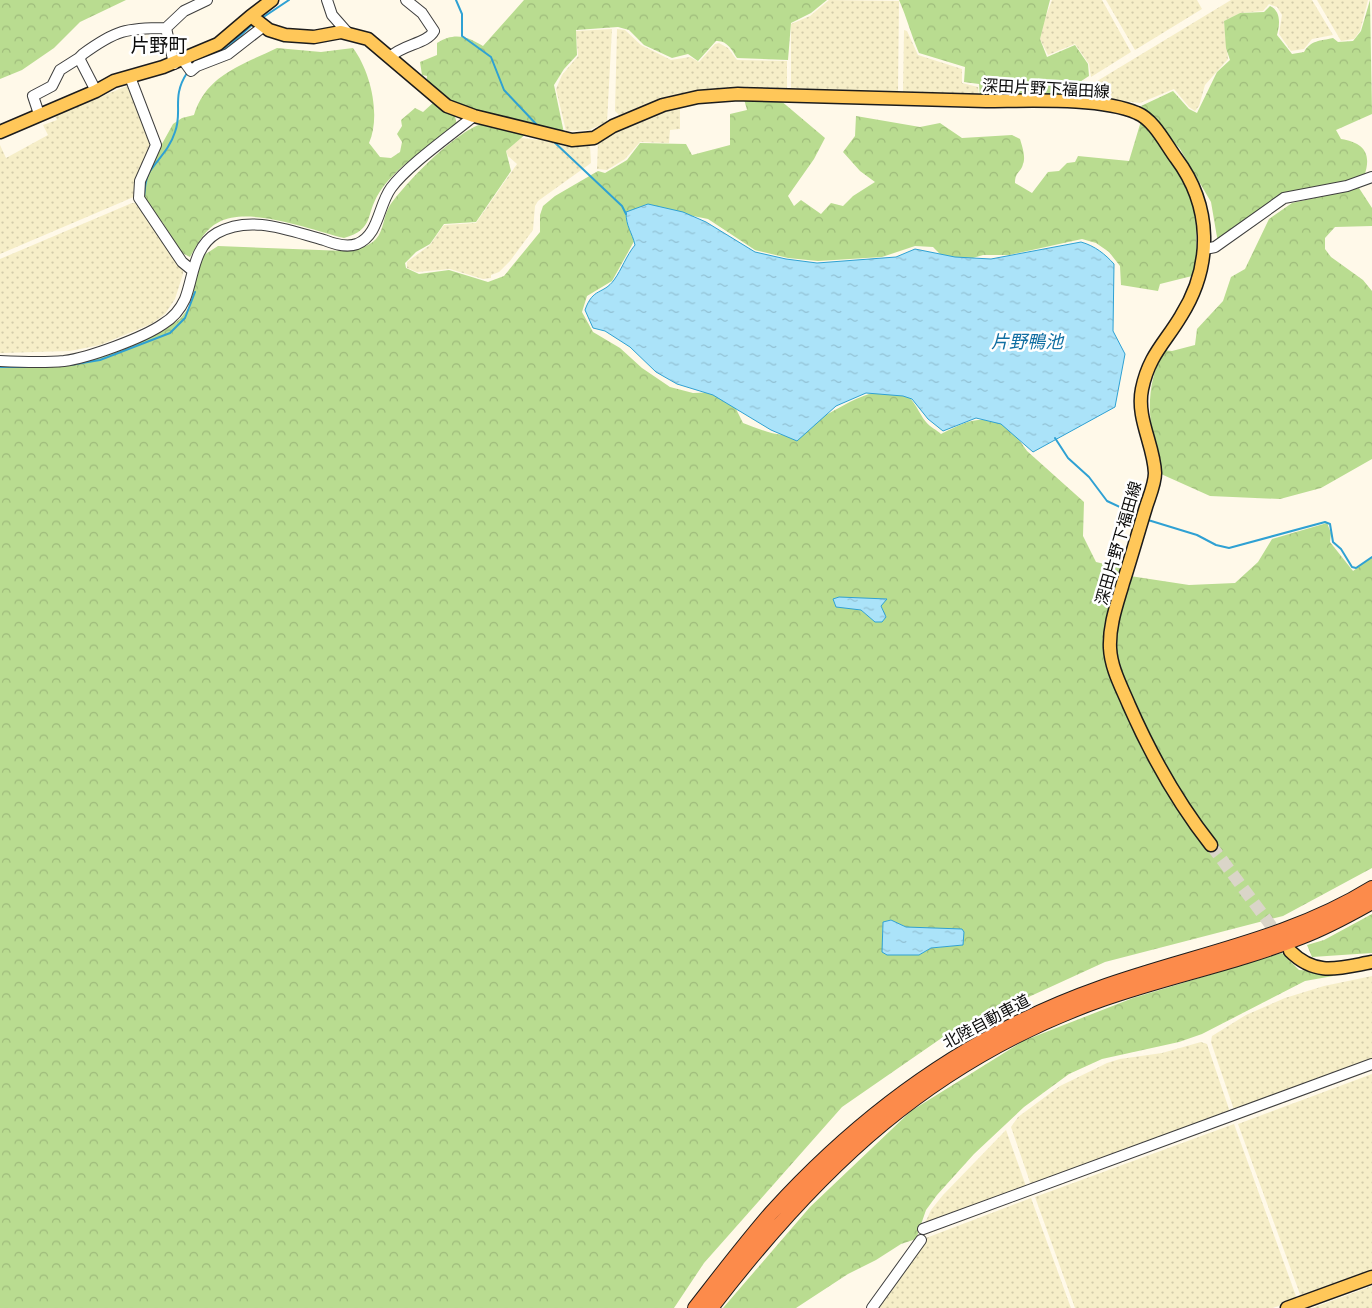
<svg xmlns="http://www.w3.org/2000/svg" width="1372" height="1308" font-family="'Crimson Pro','Noto Sans JP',serif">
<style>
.farmland{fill:url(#farmland-dots)}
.forest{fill:url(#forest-crowns);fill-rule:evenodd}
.water{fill:url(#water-ripples);stroke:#2fa1d3}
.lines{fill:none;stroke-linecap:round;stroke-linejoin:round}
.stream{stroke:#2fa1d3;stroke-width:2}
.major-tunnel{stroke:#dad5c8;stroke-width:12;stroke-dasharray:12 6;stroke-linecap:butt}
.minor-casing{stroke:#3e3e3e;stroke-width:12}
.major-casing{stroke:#1c1c1c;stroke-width:15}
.highway-casing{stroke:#1c1c1c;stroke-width:16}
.minor{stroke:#fff;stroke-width:10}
.major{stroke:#ffc759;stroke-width:12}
.highway{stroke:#fc8b4b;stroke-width:14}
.labels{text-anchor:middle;stroke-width:5;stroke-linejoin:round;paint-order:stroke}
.street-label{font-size:16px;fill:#0b0b0b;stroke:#fff}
.water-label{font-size:18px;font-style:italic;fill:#106fa2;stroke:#fff}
.quarter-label{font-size:19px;fill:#0b0b0b;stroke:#fff}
</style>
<defs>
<pattern id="farmland-dots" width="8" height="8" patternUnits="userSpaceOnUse" patternTransform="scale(1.25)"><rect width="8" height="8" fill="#f6eec8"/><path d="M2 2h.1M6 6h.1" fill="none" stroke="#d2cbaa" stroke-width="1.8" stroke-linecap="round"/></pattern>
<pattern id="forest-crowns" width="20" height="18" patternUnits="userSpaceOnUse" patternTransform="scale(1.25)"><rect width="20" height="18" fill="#b9dc90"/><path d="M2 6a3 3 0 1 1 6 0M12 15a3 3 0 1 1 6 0" fill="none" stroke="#9ebb7b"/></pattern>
<pattern id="water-ripples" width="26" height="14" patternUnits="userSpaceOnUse" patternTransform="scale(1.25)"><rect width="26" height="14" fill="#abe3f9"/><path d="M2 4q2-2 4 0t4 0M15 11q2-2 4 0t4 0" fill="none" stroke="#92c1d4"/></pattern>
</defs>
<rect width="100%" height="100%" fill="#fff9e9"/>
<!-- farmland -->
<path class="farmland" d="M829,0L899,1L898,93L791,91V24L810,16Z
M1052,0H1102L1131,52L1091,77L1089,64L1075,44L1048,55L1040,39L1042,26Z
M1106,0H1197L1202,9L1135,50Z
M1231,0H1312L1333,35L1312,39L1304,49L1291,51L1279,34L1282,15L1277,7L1269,4L1263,11L1240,13L1224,21L1228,59L1205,85L1199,106L1195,111L1189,107L1174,89L1140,103L1082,96L1079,92Z
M1317,0H1368L1360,31L1354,39L1341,41Z
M612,29L607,122L589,130L566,131L556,89L562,75L578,56L576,31Z
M617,29L625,30L641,45L671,60L690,57L699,62L715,44L719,43L728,48L737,60L787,61V90L672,98L621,117L615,111Z
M904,30L907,31L918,55L962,69V83L978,87L979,96L903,93Z
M129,85L153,141L136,196L0,254V145L6,158L48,135L43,125L57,120L55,116Z
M680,108V129L670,130L669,143L640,142L625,159L607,170L597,169L598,142L601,138L664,110Z
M521,138L590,145L591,163L538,201L535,206L533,230L510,261L499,272L491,275V278L483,279L450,269L417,272L407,268V262L430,245L444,225L476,223L517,164L508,156L506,151Z
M132,203H137L183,267V274L175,299L165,314L151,324L100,345L70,351L0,353V259Z
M1372,976V1062L1235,1113L1211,1042L1212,1036L1246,1015L1285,998L1324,986Z
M1201,1042L1207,1044L1231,1115L1032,1188L1011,1127L1018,1117L1060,1086L1107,1063L1120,1059L1162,1053Z
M1372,1074V1272L1301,1297L1238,1124Z
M1234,1124L1297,1299L1273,1308H1075L1035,1197Z
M1006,1130L1027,1189L925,1223L931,1210L943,1195Z
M1031,1198L1071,1308H877L926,1238Z
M1372,1286V1308H1312Z"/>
<!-- forest -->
<path class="forest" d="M0,0H126L80,22L54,48L22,70L0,79Z
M524,0H827L811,13L791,23L788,60L737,58C732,50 727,40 716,41L698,61L688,54L672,58L644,45L629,30L618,27L576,30L577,55L564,69L554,85L564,133C518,122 462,117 426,85L427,76L422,75L420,62L437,55V43C454,32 467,36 483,46Z
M899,0H1050L1040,39L1047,57L1075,45L1088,64L1089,76L1055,98L980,97L979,84L964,82L965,67L919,53C911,35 907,18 899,0Z
M1370,0L1372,114L1336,130L1341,139C1365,143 1372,154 1364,177L1281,195L1218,243L1211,202L1180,149L1141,106L1173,91L1189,109L1197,113L1217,72L1230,60L1226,48L1224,21L1240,13L1264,12L1270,6C1281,11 1280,24 1277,35L1292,54L1304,52C1311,40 1320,41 1333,38L1338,42L1353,41L1361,31Z
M277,48L321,52L353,48C371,72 381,116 369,143L380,157L391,158L400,152L402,142L397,134L402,126L401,120L415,108L423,112L434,102L455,116L457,125C431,145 397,165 379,193C365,215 375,229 344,238C312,230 250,206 219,222C205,229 198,243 190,257L182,253L163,223L146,203L142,194L147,171L173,124L182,118L194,115C206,75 242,65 277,48Z
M744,99L780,100L825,138L814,159L788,196L794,206L801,200L821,214L831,203L843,206L853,196L875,182L860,171L843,152L855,136L856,116L920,127L940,123L962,138L1012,135L1020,139C1022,146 1026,157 1023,164C1021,173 1015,171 1015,183L1032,193L1048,172L1059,171L1067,163L1075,162L1078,156L1129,161L1141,121C1158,143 1188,174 1193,202C1198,225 1196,251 1196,275L1160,284L1158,291L1121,285L1120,266L1109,252L1096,243L1082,239L1009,255H983L966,260H946L933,247L915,246L882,257L818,261L788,258L755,250L708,219L663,210L637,236L612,281L587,296L582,312L593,332L620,348L642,368L670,387L693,393L718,392L730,397L743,423C755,427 775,437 788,434C817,426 874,376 905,394C915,400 919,414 926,422C930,427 937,430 941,434C968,420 977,416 1007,423L1027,451L1084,502L1083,536L1096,562L1122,568L1130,576L1189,585L1235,583L1258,562L1272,539L1327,523L1331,533L1330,542L1353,571L1372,557V868L1283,916L1105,962L946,1035L842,1107L704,1263L674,1308H0V366L87,362L163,331L180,319L190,306L201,257L218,246L345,251C355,250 369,247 376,239C384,230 383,217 389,207C404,184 456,131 482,124C491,122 517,131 527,133L506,151L511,171L476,222L444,224L430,244L416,252L405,263L406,268L419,274L449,270L488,282L504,276L540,232V215L543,206L555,196L598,171L605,173L627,160L640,143L686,144L692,155L730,145V114L747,110ZM881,606L886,617L875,622L861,610ZM891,920L906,927L963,945L931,948L919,955L905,954L882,943L883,922Z
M1359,188L1372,208V226L1335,227L1325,238V249L1331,257L1363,280L1372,291V459L1321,488L1280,499L1210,496L1161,474C1150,427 1142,396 1163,350L1172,351L1195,345L1197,329L1223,301L1231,277L1245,269L1269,219L1292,203Z
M1372,914V953L1312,957L1307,945L1324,940Z
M1282,953L1299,970L1332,972L1333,976L1305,981L1202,1034L1179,1042L1102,1059L1069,1074L1024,1107L974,1154L937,1195L926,1210L916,1239L901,1244L876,1260L848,1274L796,1308H723L810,1207L911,1111L1023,1041L1133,998Z"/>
<!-- water -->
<path class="water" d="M648,204L683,212L706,222L755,252L786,259L817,263L896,257L915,249L955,257L991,259L1081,242C1095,246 1105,254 1114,264L1113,331L1125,354L1115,407L1033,452L1001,424L976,418L943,431L928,419L912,399L903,396L866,393L836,406L797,441L771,430L713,395L677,384L656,372L630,347L605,331L593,328L585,310C593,287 603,295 614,280C622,269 626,256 635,245C632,232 626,227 626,212Z
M839,597L887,599L881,606L886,617L882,622H875L861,610L836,607L833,599Z
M891,920L906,927L962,929L964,932L963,945L931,948L919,955H887L882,952L883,922Z"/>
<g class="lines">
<!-- stream -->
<path class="stream" d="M456,0L462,14V36L491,57L504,90L538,126
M262,18L289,0
M217,53L229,46L254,23
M552,140L622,206L626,214
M144,197C145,188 145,178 150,171C159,158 170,148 175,132C183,112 171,97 187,73
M70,365L100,360L170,333L185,318L195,292
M0,367H47
M1055,438L1068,458L1089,477L1107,501L1139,516
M1148,520L1197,535L1216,545L1229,548L1325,522L1330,524L1333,542L1341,549L1352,567L1356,568L1372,557"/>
<!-- major-tunnel -->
<path class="major-tunnel" d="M1211,845L1281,939"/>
<!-- minor casing -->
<g class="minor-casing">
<path id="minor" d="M327,0L332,15L347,32
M166,28L174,64
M390,57C403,44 427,44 434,31L422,13L406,0
M183,60L191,71L197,66L228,54L264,26
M130,77L156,145L140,181L139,198L182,262L193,271
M96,91L79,58L83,54C116,30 126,28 166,28L184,11L207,0
M39,114L33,96L52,86L60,70L79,58
M1205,249L1215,247L1284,198L1347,186L1372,177
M0,361C21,362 43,363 64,361C88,358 143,338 163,324C173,318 180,310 185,299C194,276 193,247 217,233C251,214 290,231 324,240C334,244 346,248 357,244C379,235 378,206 391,188C408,165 451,135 474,116
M923,1229L1372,1064
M872,1308L921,1240"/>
</g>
<!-- major casing -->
<g class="major-casing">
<path id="major" d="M272,0L251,16L269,30L285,35L314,37L341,32L368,39L447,106L474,116L572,140L594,138L613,126L663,105L698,97L738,94C821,96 904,99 986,101C1027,101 1101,97 1137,113C1154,120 1165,143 1176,158C1212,206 1213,265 1181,316C1165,343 1149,355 1142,389C1136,418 1154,445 1155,473C1155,484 1149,497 1146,507C1138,533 1131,558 1123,583C1117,604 1109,625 1110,648C1111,668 1121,686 1129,705C1151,755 1177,802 1211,845
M0,132L96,91L114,81L163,67L218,44L251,16
M1290,951C1316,977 1339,968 1372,962
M1287,1308L1372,1277"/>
</g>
<!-- highway casing -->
<g class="highway-casing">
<path id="highway" d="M695,1308C720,1276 745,1243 772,1212C863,1112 972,1033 1100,988C1192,955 1288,940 1372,888
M711,1308C819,1167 932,1059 1103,999C1168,976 1236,963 1301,937C1325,928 1349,915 1372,902"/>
</g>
<!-- minor -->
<use href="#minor" class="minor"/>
<!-- major -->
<use href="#major" class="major"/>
<!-- highway -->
<use href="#highway" class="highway"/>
</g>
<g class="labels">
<!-- street labels -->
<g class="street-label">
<text transform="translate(1046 88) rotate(3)" y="6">深田片野下福田線</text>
<text transform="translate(1118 543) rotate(-74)" y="6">深田片野下福田線</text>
<text transform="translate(986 1021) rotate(-28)" y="6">北陸自動車道</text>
</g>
<!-- water labels -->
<g class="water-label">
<text x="1027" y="348">片野鴨池</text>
</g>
<!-- quarter labels -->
<g class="quarter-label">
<text x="159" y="52">片野町</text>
</g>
</g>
</svg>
